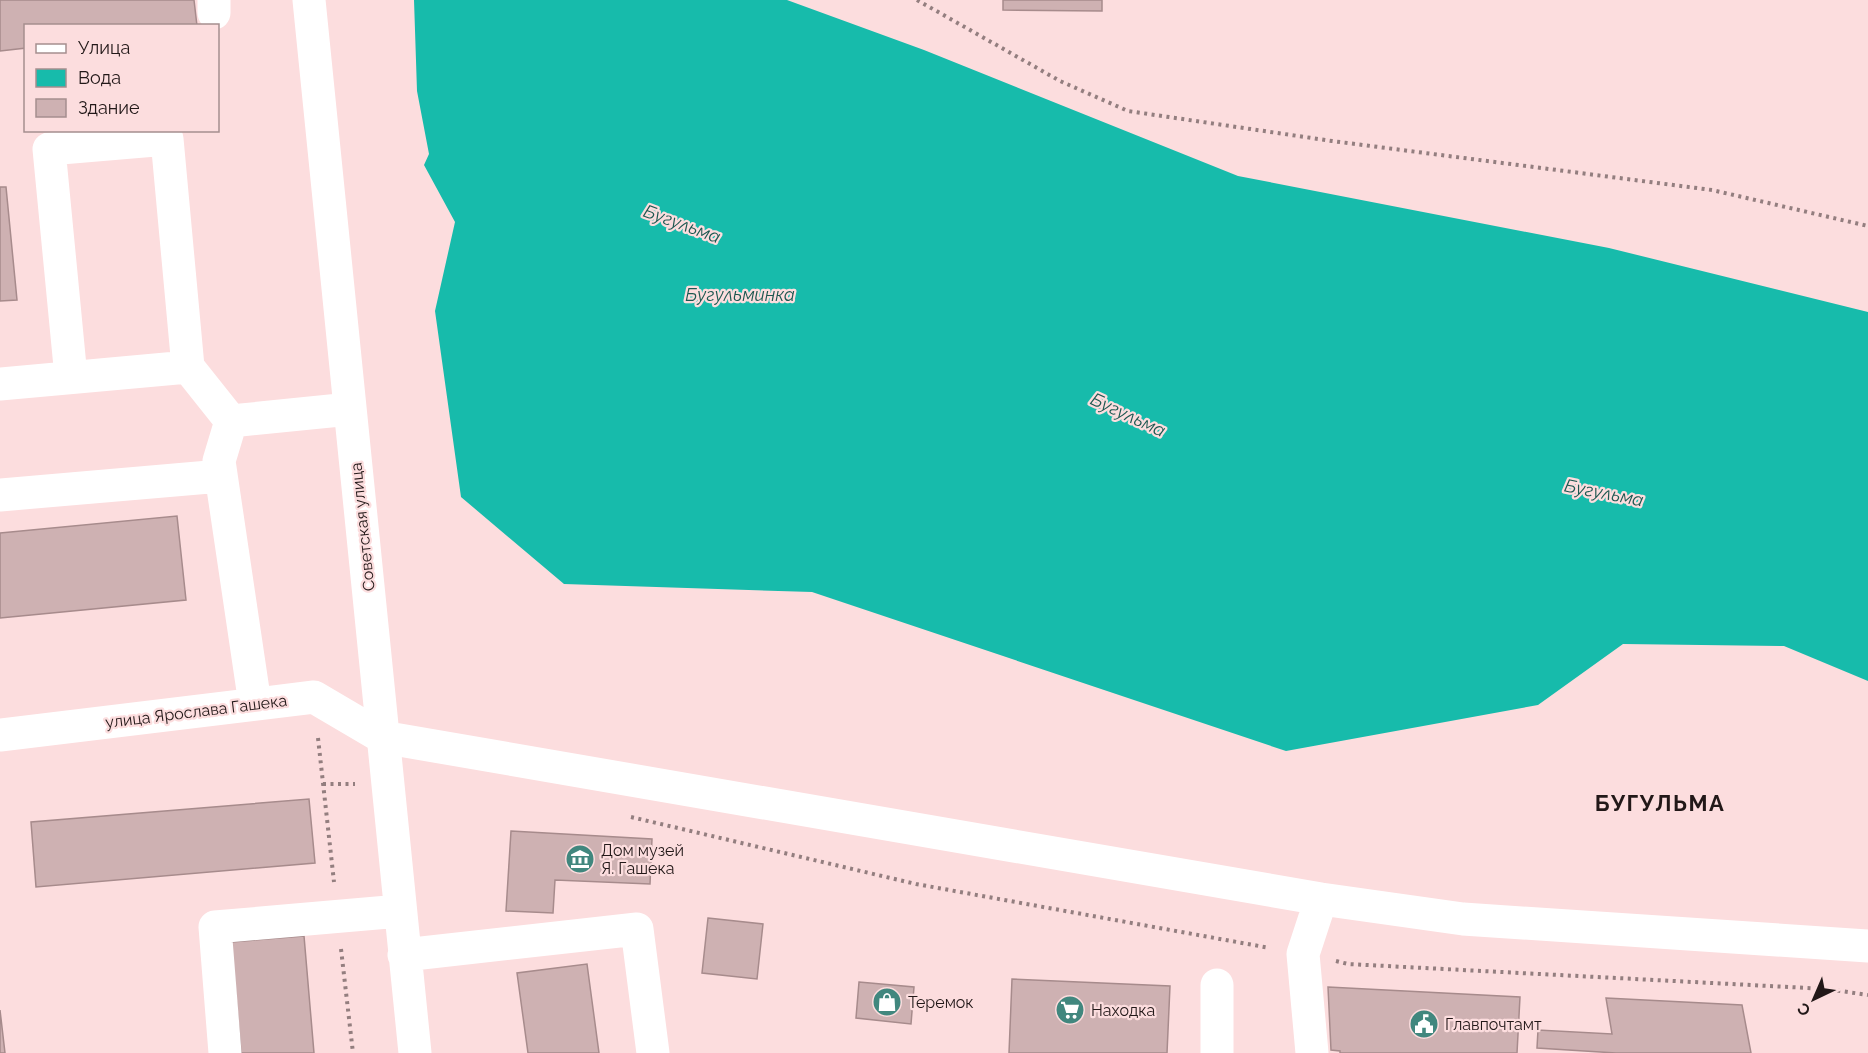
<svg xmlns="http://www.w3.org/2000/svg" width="1868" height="1053" font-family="Raleway,sans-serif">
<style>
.water{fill:#17bbab}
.building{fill:#ceb1b2;stroke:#a78b8c;stroke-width:1.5}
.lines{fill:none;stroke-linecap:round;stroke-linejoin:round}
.path{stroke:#937e7f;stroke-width:4;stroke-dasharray:3 4.5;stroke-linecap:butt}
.minor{stroke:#fff;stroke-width:33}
.labels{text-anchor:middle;stroke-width:4.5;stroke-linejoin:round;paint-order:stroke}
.street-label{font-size:16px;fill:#221818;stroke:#fcddde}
.poi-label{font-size:16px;fill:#221818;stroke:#fcddde;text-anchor:start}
.water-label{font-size:18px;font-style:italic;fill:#1c5750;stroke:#fcddde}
.district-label{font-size:22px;font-weight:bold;letter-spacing:1.5px;fill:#221818;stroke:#fcddde}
</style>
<rect width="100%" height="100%" fill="#fcddde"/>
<!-- water -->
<path class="water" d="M414,0H787L924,50L1238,176L1609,248L1868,312V681L1784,646L1623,644L1538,705L1286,751L812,592L564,584L461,497L435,311L455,222L424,165L429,154L417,91Z"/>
<!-- building -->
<path class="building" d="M0,0H194L197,26H26V48L0,51Z
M1003,0H1102V11L1003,10Z
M0,187H6L17,300L0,301Z
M177,516L186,600L0,618V533Z
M309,799L315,863L36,887L31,822Z
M511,831L652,839L650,884L555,880L553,913L506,911Z
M708,918L763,924L757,979L702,973Z
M304,936L314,1053H241L231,942Z
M587,964L599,1053H528L517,973Z
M1012,979L1170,986L1167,1053H1009Z
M859,982L914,987L911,1024L856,1018Z
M1328,987L1520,997L1517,1053H1340V1051L1331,1050Z
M1606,998L1742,1005L1751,1053H1616L1537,1048L1538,1030L1612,1034Z
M0,1010L5,1053H0Z"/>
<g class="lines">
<!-- path -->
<path class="path" d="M917,0L1060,81L1128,111L1332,141L1712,190L1868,226
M318,738L334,882
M323,784H355
M631,817L916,884L1270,948
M341,949L353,1053
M1336,961L1348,964L1827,989L1868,995"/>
<!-- minor -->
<path class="minor" d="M214,0V13
M309,0L415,1053
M71,377L49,149L167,139L188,367L231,421L350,409
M0,384L188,367
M231,421L219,461L255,704
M0,495L221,476
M0,735L314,697L382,737L1321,899L1463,919L1868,946
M404,955L637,929L653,1053
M1217,985V1053
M225,1053L215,927L400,911
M1312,1053L1303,954L1321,899"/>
</g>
<!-- icons -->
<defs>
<g id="museum-disc" transform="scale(1.5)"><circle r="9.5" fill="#41877e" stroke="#fcddde"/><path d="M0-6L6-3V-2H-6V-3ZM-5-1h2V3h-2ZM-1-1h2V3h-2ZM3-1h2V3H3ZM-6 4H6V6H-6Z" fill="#fff"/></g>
<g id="shop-disc" transform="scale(1.5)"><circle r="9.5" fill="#41877e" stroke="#fcddde"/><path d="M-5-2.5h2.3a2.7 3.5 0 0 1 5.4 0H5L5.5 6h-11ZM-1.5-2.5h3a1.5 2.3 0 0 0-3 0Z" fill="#fff"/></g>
<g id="supermarket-disc" transform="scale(1.5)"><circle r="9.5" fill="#41877e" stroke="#fcddde"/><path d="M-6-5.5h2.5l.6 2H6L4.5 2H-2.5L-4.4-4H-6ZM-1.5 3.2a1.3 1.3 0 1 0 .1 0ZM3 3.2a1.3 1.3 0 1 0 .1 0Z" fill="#fff"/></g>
<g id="civic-disc" transform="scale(1.5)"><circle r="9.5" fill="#41877e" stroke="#fcddde"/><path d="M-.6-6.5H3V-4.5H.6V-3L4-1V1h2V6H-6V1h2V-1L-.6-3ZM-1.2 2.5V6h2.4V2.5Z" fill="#fff"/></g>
</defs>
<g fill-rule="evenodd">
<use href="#museum-disc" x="580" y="859"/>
<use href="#shop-disc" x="887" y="1002"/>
<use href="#supermarket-disc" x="1070" y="1010"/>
<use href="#civic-disc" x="1424" y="1024"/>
</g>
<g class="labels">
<!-- street labels -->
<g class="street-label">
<text transform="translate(362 527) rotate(-96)" y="6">Советская улица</text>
<text transform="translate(196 711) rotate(-7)" y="6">улица Ярослава Гашека</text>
</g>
<!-- poi labels -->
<g class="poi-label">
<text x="601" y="856">Дом музей<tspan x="601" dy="18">Я. Гашека</tspan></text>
<text x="908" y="1008">Теремок</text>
<text x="1091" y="1016">Находка</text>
<text x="1445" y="1030">Главпочтамт</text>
</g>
<!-- water labels -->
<g class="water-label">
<text transform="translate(682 224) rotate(20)" y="6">Бугульма</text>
<text x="740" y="301">Бугульминка</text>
<text transform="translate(1128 415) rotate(25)" y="6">Бугульма</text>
<text transform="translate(1604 493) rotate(11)" y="6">Бугульма</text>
</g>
<!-- district labels -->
<g class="district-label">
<text x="1660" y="811">БУГУЛЬМА</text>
</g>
</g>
<!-- legend -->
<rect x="24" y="24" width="195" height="108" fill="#fcddde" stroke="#a58e8f" stroke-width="1.5"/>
<rect x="36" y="44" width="30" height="9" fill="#ffffff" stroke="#a58e8f" stroke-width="1.5"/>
<text x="78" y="54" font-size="18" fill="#221818">Улица</text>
<rect x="36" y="69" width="30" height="18" fill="#17bbab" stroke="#a58e8f" stroke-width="1.5"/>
<text x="78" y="84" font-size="18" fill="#221818">Вода</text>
<rect x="36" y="99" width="30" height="18" fill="#ceb1b2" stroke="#a58e8f" stroke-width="1.5"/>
<text x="78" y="114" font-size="18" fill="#221818">Здание</text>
<!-- north arrow -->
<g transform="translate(1814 999) rotate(224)" stroke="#fcddde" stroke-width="4.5" paint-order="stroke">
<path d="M0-4.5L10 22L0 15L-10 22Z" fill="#221818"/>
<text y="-9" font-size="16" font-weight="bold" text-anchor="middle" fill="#221818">С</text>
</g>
</svg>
